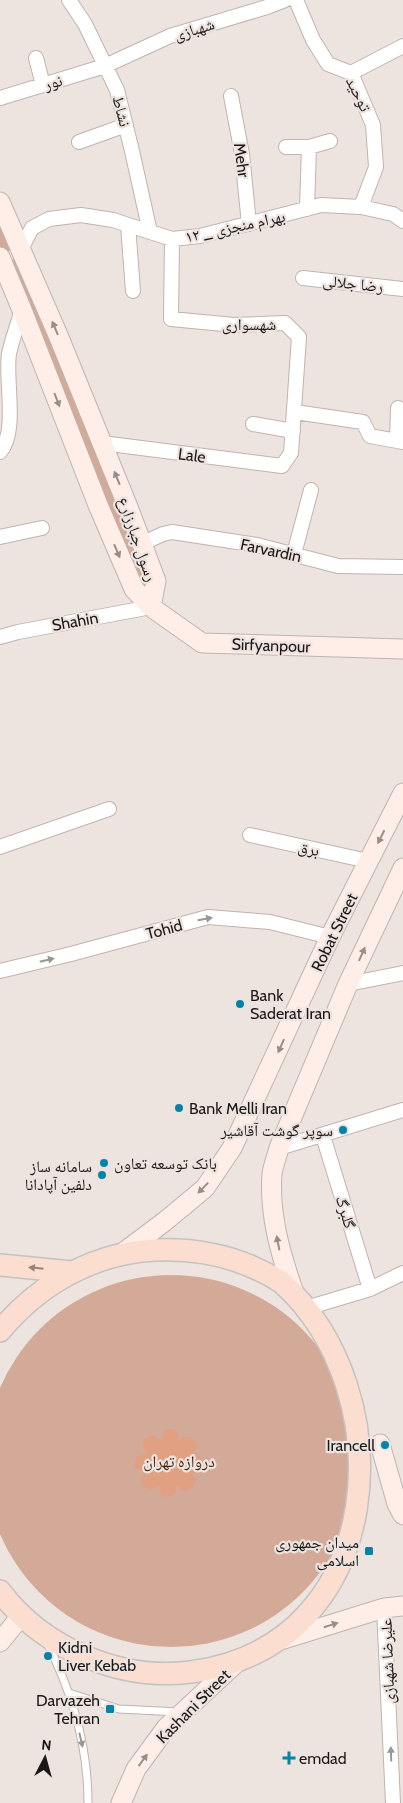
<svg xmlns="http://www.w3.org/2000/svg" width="403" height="1803" font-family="Cabin,'Noto Naskh Arabic',sans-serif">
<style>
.green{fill:#d3aa97}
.water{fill:#e1a081}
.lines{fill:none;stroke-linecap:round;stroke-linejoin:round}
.lane-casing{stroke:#beb4b0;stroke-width:9}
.street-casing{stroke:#beb4b0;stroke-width:16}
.secondary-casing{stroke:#beb4b0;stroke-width:21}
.primary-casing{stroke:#c3c3c2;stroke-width:24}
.lane{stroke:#fff;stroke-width:7}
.street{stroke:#fff;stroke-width:14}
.secondary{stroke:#feeee7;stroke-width:19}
.primary{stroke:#fcded0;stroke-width:21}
.oneway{fill:#978d89}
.oneway2{fill:#989796}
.oneway3{fill:#96847c}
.poi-dot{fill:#0483a7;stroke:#ede3df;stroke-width:2}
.labels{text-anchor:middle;stroke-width:4.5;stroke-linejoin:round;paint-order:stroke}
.street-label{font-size:16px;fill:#1a1716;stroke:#ede3df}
.poi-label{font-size:16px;fill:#1a1716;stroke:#ede3df;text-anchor:start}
.park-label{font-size:16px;fill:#4e240e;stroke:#ede3df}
</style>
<rect width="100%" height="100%" fill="#ede3df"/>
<!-- green -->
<path class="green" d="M0,212L16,247L3,254L0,248Z
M18,257L149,580L147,595L138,585L8,262Z
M-15 1461a186 186 0 1 1 372 0a186 186 0 1 1-372 0Z"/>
<!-- water -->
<path class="water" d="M168,1429H173L178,1433L179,1442C186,1433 196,1437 197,1448L192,1455L200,1456C206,1465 202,1475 191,1473L196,1480C194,1491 184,1494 177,1485L175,1494C170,1497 166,1498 161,1494L159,1485L151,1490C144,1488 142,1486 141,1479L146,1472L137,1469C134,1464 134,1460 138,1455L147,1453C139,1446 143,1437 153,1435L161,1441L163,1432Z"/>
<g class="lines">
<!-- lane casing -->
<g class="lane-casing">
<path id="lane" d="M47,1643C72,1692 88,1748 88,1803
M69,1693L119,1709L179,1712"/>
</g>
<!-- street casing -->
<g class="street-casing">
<path id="street" d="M69,0L85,24L117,90L132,151L150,232
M296,0L313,40L328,64L351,73L373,125L376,167L361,207
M36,58L43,85
M351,73L403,46
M231,96L242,154L249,224
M0,98L105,66L170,36L267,7L285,0
M79,142L126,125
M286,147H309L330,141
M307,209L309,147
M128,225L133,291
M21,249L32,228L49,219L81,215L113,220L172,239L200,236L321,205L361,207L393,214L403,221
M303,278L403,289
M295,412L363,422L370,436L403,442
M253,424L293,431
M397,441L398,408
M102,443L282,466L291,453L299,337L285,323L234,325L171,319L172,239
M0,452C18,432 5,380 9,354C12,339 18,324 22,310
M0,537L42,528
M141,544L163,534L172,532L257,545L338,566L403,567
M294,554L311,490
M0,637L18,632L151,607
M250,835L368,861
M0,847L109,809
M0,971L71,954L208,917L270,922L330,937
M348,984L403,973
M323,1136L370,1289
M279,1148L403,1110
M313,1306L370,1289L403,1273
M384,1608L393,1803"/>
</g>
<!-- secondary casing -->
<g class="secondary-casing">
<path id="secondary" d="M0,202L58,335L128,507L156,581L151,607
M0,257L22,310L98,505L134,589L151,607L202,643L403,649
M120,1255L164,1222L205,1188L232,1148L330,937L403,793
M293,1290C280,1252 269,1214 272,1174C273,1166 277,1156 279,1148L348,984L403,868
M380,1444L397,1504L403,1515
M284,1639L384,1608L403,1606
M0,1642L21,1616
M121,1803L136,1769L166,1728L237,1662"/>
</g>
<!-- primary casing -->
<g class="primary-casing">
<path id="primary" d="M0,1265L72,1272
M0,1331C39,1284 94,1253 155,1250C199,1248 243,1258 281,1282C403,1390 390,1646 191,1672C121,1681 43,1649 0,1591"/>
</g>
<!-- lane -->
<use href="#lane" class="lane"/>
<!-- street -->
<use href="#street" class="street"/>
<!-- secondary -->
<use href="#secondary" class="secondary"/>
<!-- primary -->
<use href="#primary" class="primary"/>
</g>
<!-- one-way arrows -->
<defs><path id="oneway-solid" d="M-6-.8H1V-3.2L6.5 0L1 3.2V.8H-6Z" transform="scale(1.25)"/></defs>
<g class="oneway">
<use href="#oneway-solid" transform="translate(55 328) rotate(-113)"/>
<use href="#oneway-solid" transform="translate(57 400) rotate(69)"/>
<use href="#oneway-solid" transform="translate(117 478) rotate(-112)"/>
<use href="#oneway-solid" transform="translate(117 551) rotate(67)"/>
<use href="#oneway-solid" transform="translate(381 837) rotate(117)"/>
<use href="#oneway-solid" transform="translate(362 954) rotate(-66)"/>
<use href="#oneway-solid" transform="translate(281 1046) rotate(114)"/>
<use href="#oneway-solid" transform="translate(203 1188) rotate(134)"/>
<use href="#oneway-solid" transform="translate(278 1243) rotate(-101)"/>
<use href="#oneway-solid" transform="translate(331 1625) rotate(-17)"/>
<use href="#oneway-solid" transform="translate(143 1760) rotate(-54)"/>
</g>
<g class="oneway2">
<use href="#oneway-solid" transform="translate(205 919) rotate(-10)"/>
<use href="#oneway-solid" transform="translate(47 960) rotate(-13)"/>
<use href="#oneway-solid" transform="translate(81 1740) rotate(77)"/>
<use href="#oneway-solid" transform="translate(391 1754) rotate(-92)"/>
</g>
<use class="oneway3" href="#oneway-solid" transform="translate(36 1268) rotate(-174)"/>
<!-- markers -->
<g class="poi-dot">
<circle cx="240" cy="1004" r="5"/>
<circle cx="179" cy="1108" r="5"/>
<circle cx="343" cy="1130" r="5"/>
<circle cx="104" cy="1163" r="5"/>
<circle cx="102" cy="1175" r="5"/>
<circle cx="385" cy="1445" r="5"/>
<rect x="364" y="1546" width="10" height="10" rx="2.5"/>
<circle cx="48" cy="1656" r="5"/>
<rect x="105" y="1704" width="10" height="10" rx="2.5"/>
<path d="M286.5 1750.5h5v5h5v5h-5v5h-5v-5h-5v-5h5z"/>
</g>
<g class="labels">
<!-- street labels -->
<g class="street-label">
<text transform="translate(194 29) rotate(-17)" y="6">شهبازی</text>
<text transform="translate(53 82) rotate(-17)" y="6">نور</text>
<text transform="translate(359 94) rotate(64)" y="6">توحید</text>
<text transform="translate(122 111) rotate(75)" y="6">نشاط</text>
<text transform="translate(242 160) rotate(82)" y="6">Mehr</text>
<text transform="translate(235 226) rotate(-12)" y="6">۱۲ _ بهرام منجزی</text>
<text transform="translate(353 283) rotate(6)" y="6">رضا جلالی</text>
<text x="249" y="330">شهسواری</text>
<text transform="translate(192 455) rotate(7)" y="6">Lale</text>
<text transform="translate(138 539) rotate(71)" y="6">رسول جبارزارع</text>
<text transform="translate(271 550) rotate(12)" y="6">Farvardin</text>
<text transform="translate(75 621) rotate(-10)" y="6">Shahin</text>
<text transform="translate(271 645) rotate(2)" y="6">Sirfyanpour</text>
<text transform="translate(309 848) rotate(13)" y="6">برق</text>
<text transform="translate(164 929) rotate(-15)" y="6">Tohid</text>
<text transform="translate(334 932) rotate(-64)" y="6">Robat Street</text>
<text transform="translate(346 1212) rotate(73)" y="6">گلبرگ</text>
<text transform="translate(387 1661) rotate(-92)" y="6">علیرضا شهبازی</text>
<text transform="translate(193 1706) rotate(-45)" y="6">Kashani Street</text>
</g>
<!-- poi labels -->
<g class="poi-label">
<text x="250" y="1001">Bank<tspan x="250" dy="18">Saderat Iran</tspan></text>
<text x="189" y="1114">Bank Melli Iran</text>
<text x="333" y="1136" text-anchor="end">سوپر گوشت آقاشیر</text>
<text x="114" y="1169">بانک توسعه تعاون</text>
<text x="92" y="1172" text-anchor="end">سامانه ساز<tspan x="92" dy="18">دلفین آپادانا</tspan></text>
<text x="375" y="1451" text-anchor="end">Irancell</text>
<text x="359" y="1548" text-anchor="end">میدان جمهوری<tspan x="359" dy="18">اسلامی</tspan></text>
<text x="58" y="1653">Kidni<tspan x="58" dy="18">Liver Kebab</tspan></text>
<text x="100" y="1706" text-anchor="end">Darvazeh<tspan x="100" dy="18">Tehran</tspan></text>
<text x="299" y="1764">emdad</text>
</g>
<!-- park labels -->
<g class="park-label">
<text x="179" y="1467">دروازه تهران</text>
</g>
</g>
<!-- north arrow -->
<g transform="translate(45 1758) rotate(6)" stroke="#ede3df" stroke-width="4" paint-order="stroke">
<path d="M0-4L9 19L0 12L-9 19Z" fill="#1a1716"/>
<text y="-8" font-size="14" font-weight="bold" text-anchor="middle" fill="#1a1716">N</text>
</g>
</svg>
